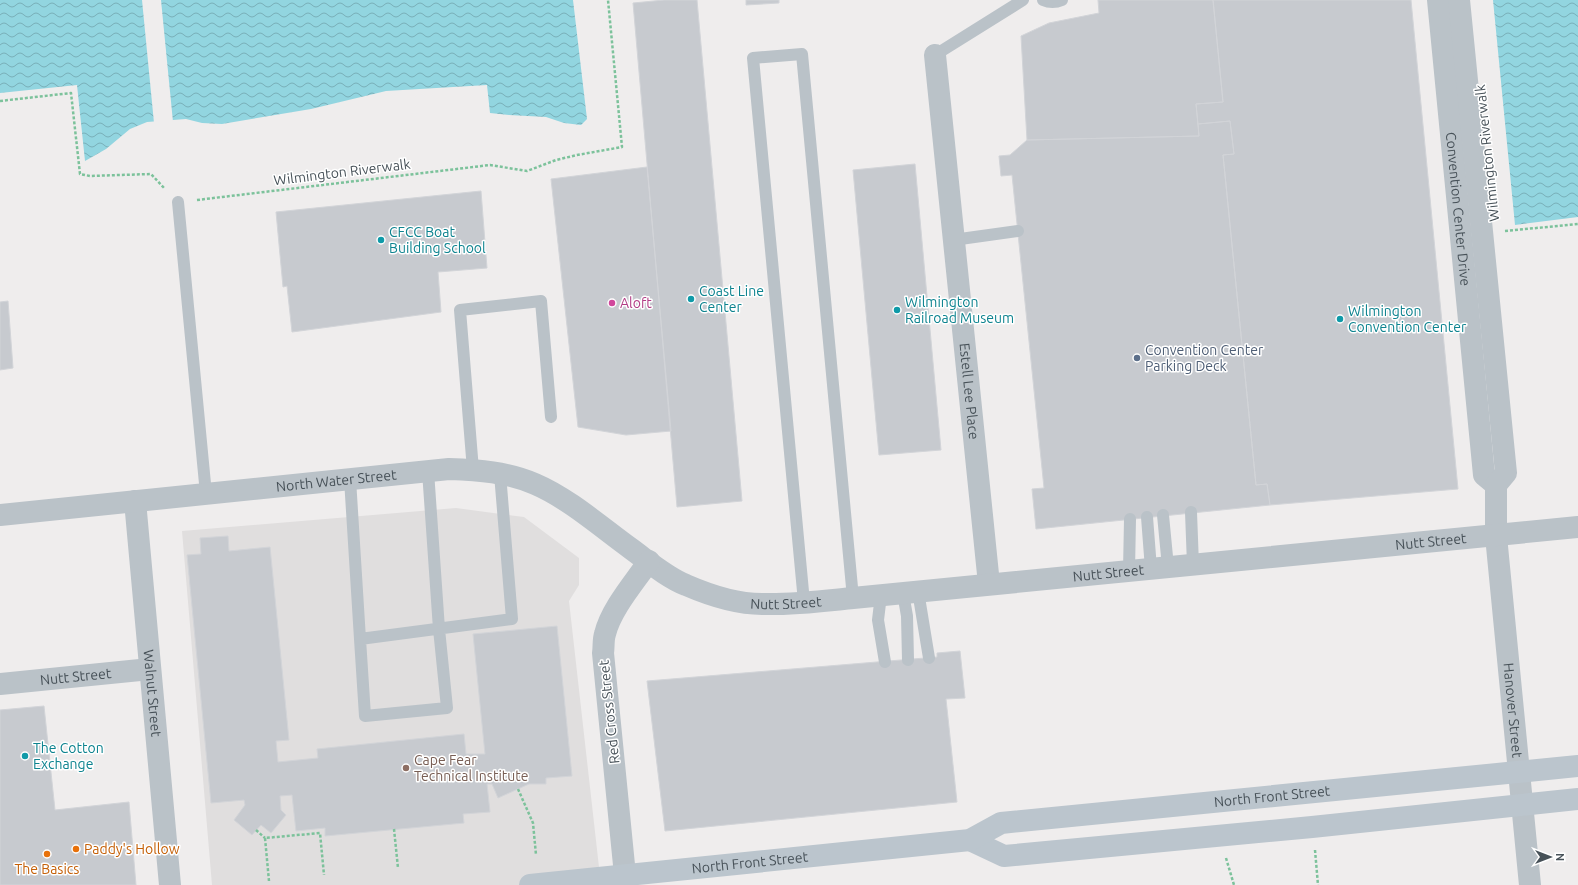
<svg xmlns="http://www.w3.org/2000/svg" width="1578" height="885" font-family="Ubuntu,sans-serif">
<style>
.education{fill:#e0dede}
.water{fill:url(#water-waves)}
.pier{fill:#efeded}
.building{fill:#c7cacf;stroke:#d2d4d8}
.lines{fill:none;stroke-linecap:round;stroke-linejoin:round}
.path{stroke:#7cc29b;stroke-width:2.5;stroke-dasharray:3 2;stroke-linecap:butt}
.service{stroke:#bac2c8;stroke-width:12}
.minor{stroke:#bac2c8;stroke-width:22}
.secondary{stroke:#bbc5cd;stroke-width:22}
.culture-dot{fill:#0f9aa8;stroke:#fff;stroke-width:1.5}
.hotel-dot{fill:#d1479c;stroke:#fff;stroke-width:1.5}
.service-dot{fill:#5c6f8a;stroke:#fff;stroke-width:1.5}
.education-dot{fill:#8d6e63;stroke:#fff;stroke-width:1.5}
.food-dot{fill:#e8710a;stroke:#fff;stroke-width:1.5}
.labels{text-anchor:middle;stroke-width:3;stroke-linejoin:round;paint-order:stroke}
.street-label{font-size:14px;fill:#475158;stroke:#fff}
.culture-label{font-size:14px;fill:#0d838f;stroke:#fff;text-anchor:start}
.hotel-label{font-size:14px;fill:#b23c85;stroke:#fff;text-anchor:start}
.service-label{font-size:14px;fill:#4e5e75;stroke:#fff;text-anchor:start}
.education-label{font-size:14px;fill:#785e54;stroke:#fff;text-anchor:start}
.food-label{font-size:14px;fill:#c56008;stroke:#fff;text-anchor:start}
</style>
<defs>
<pattern id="water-waves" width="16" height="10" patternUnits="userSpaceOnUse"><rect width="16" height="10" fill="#92d5e0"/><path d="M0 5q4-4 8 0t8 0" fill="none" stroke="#79afb8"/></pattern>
</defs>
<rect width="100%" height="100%" fill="#efeded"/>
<!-- education -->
<path class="education" d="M456,508L524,517L579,558V585L569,601L601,885H212L182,531Z"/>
<!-- water -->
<path class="water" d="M0,0H573L587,119L581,125L564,123L546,117L509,115L490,113L487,85L386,91L311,109L222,124L202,123L186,119L147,122L130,129L106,149L85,161L77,85L0,93Z
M1493,0H1578V217L1515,225Z"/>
<!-- pier -->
<path class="pier" d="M142,0H161L173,122L154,123Z"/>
<!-- building -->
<path class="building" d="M664,0H697L742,501L677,507L633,3Z
M746,0H779V3L746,5Z
M1098,0H1213L1223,102L1196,104L1199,136L1027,140L1021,36L1049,23L1099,13Z
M1213,0H1411L1458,489L1270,505L1267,484L1256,485L1223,155L1234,154L1230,121L1198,124L1196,104L1223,102Z
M1230,121L1234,154L1223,155L1256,485L1267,484L1270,505L1036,529L1032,489L1044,488L1012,175L1001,176L999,156L1010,155L1027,140L1199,136L1198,124Z
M915,164L941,450L879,455L853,170Z
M647,167L671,431L626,435L578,427L551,179Z
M481,191L487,268L438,272L441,312L292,332L287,286L283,287L276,212Z
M8,301L13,368L0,370V302Z
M228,536L229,551L270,547L289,740L276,741L278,762L318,758L317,749L464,734L466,754H485L473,634L557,626L572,776L546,778V784H529L498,798L492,784H487L490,812L463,814L464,823L325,836V828L296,831L292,795L280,796L281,810L286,815L271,833L261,825L252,835L234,820L245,805L244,800L211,803L187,555L201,554L200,538Z
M960,651L965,698L946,699L957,802L665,831L647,681L937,657V653Z
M44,706L55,810L129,802L136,885H0V710Z"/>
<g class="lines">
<!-- path -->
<path class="path" d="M0,101L71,93L80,174L90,176L151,174L165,189
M197,200L490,165L527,171L556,160L577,155L622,147L608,0
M1505,231L1578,224
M518,789L533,823L536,855
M394,829L398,868
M256,830L265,838
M1315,850L1318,885
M1226,858L1234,885
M269,881L265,838L320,833L324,875"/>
<!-- service -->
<path class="service" d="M1043,0C1050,3 1055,3 1062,0
M935,55L1023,0
M178,202L206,494
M953,240L1018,231
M473,470L460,310L541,301L551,417
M350,479L360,639L512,619L500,474
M1191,512L1193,565
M1163,515L1168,567
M1147,517L1151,569
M1129,571L1130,519
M918,591L929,658
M903,593L907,616L908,660
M881,595L878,620L885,662
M804,602L753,58L802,54L853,598
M360,639L365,716L447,708L439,629L428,471"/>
<!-- minor -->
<g class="minor">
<path id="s1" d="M1438,0L1484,475L1496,485"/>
<path id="s2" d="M1459,0L1506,473L1496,485V536L1530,885"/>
<path id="s3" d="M935,55L989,584"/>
<path id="s4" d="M135,501L170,885"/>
<path id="s5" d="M0,515L449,469C478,470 508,472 535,484C568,498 601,527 630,548C648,561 666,577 686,585C709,595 737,604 762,604C792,605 823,601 853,598L1578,527"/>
<path id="s6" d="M0,684L150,669"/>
<path d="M625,875L603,653C604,647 603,640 605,634C611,609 634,583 649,561"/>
</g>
<!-- secondary -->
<g class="secondary">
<path d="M970,840L1004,856L1312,827L1578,799"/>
<path id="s7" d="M530,885L970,840L1001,823L1578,766"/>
</g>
</g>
<!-- markers -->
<g class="culture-dot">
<circle cx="381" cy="240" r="4"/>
<circle cx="691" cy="299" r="4"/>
<circle cx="897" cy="310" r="4"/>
<circle cx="1340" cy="319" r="4"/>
<circle cx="25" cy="756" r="4"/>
</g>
<circle class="hotel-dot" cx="612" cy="303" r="4"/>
<circle class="service-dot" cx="1137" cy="358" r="4"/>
<circle class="education-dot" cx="406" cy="768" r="4"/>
<g class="food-dot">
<circle cx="76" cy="849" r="4"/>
<circle cx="47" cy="854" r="4"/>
</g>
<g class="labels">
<!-- street labels -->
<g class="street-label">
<text transform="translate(1487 153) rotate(-96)" y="5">Wilmington Riverwalk</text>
<text transform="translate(342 172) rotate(-7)" y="5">Wilmington Riverwalk</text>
<text dy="5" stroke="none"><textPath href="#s1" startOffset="210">Convention Center Drive</textPath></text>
<text dy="5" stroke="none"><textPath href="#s3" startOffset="338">Estell Lee Place</textPath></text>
<text dy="5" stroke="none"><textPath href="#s5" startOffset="338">North Water Street</textPath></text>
<text dy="5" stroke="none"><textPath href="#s5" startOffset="1472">Nutt Street</textPath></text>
<text dy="5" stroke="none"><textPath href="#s5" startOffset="1148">Nutt Street</textPath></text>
<text dy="5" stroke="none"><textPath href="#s5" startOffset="824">Nutt Street</textPath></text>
<text dy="5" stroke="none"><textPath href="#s6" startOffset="76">Nutt Street</textPath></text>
<text dy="5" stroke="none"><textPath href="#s4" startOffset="193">Walnut Street</textPath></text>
<text dy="5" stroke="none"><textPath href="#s2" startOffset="717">Hanover Street</textPath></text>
<text transform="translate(609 712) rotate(-96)" y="5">Red Cross Street</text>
<text dy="5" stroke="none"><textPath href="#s7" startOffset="750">North Front Street</textPath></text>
<text dy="5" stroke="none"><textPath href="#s7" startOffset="221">North Front Street</textPath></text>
</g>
<!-- culture labels -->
<g class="culture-label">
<text x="389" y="237">CFCC Boat<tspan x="389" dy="16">Building School</tspan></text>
<text x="699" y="296">Coast Line<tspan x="699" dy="16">Center</tspan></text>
<text x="905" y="307">Wilmington<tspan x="905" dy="16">Railroad Museum</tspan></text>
<text x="1348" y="316">Wilmington<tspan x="1348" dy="16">Convention Center</tspan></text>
<text x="33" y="753">The Cotton<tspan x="33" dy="16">Exchange</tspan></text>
</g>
<!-- hotel labels -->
<g class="hotel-label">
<text x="620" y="308">Aloft</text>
</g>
<!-- service labels -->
<g class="service-label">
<text x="1145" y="355">Convention Center<tspan x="1145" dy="16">Parking Deck</tspan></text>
</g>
<!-- education labels -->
<g class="education-label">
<text x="414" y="765">Cape Fear<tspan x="414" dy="16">Technical Institute</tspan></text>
</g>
<!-- food labels -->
<g class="food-label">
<text x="84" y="854">Paddy's Hollow</text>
<text x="47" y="874" text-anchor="middle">The Basics</text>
</g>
</g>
<!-- north arrow -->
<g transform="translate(1550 857) rotate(90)" stroke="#ffffff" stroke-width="3" paint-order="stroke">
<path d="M0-3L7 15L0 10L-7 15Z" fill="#475158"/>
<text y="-6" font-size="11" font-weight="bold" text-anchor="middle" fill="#475158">N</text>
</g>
</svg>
